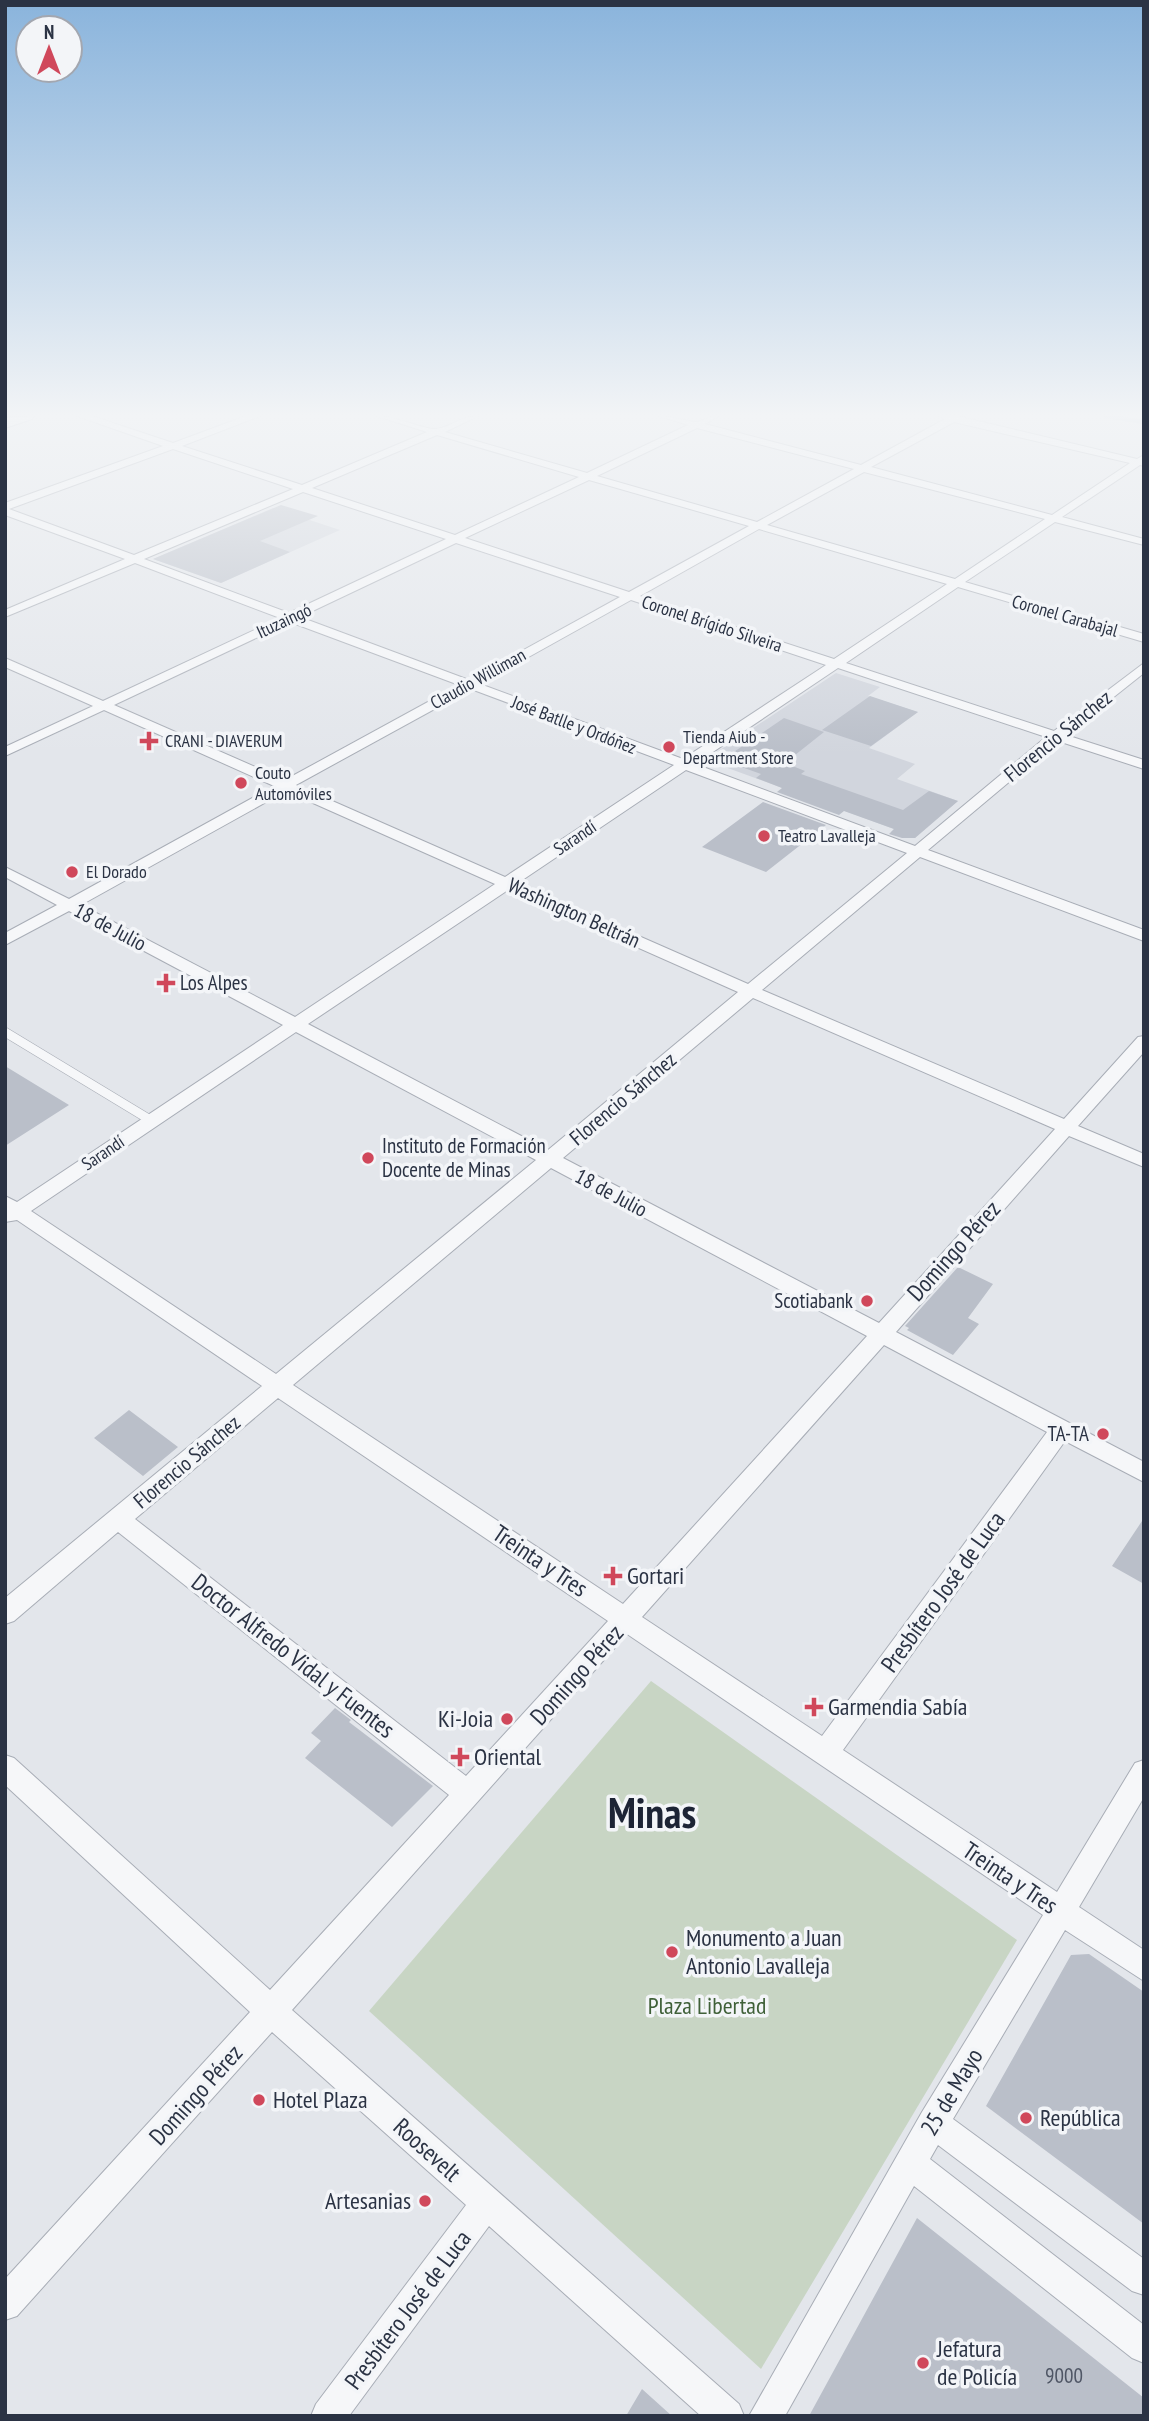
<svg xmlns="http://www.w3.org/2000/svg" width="1149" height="2421" font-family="'PT Sans Narrow',sans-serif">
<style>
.built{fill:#d1d5dd}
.green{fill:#c8d5c4}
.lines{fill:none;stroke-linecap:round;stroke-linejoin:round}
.stream{stroke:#9eb3cb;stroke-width:4.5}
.building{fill:#babfc9}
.service-casing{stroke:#a8adb6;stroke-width:10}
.minor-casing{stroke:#a8adb6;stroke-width:2}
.trunk-casing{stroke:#8a93a2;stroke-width:2}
.service{stroke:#f6f7f9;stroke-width:9}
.minor{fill:#f6f7f9;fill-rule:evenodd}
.trunk{fill:#fff;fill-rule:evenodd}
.poi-dot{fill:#d0485b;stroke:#f3f5f8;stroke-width:2.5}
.labels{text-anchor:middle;stroke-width:7;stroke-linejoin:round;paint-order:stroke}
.far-street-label{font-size:18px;fill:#2b3344;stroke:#f3f5f8}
.far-poi-label{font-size:18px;fill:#2b3344;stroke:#f3f5f8;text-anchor:start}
.street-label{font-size:21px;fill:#2b3344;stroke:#f3f5f8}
.poi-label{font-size:21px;fill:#2b3344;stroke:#f3f5f8;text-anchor:start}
.near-number-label{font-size:21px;fill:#4f5665}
.near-street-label{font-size:24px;fill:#2b3344;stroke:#f3f5f8}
.near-poi-label{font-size:24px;fill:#2b3344;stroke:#f3f5f8;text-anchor:start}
.near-park-label{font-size:24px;fill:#3f6038;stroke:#f3f5f8}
.near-town-label{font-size:42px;font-weight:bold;fill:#1d2435;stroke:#f3f5f8}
</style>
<rect width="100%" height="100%" fill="#e3e6eb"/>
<!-- built -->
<path class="built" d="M273,508L340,530L221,583L153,559Z
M836,673L880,687L868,696L918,712L869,748L915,764L897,779L958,801L915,838L891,832L894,829L714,763L711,756Z"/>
<!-- green -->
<path class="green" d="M651,1681L1017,1940L761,2369L369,2011Z"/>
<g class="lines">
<!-- stream -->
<path class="stream" d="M1106,416L1144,422"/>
</g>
<!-- building -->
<path class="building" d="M281,505L318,516L260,541L290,552L221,583L153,559Z
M870,696L918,712L871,746L822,730Z
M784,718L824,732L785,763L805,771L801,774L903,810L929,791L958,801L915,838H902L889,834L894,829L844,811L839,815L777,792L782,788L756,778L761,774L722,760Z
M763,802L826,825L766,872L702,847Z
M5,1066L69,1105L5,1146Z
M958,1267L993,1284L968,1318L979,1324L953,1355L907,1330L909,1328L905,1326Z
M129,1410L178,1447L143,1476L94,1438Z
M1144,1518V1584L1112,1566Z
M335,1708L351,1720L349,1722L433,1786L392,1827L305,1758L321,1741L311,1733Z
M1089,1954L1144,1992V2224L986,2106L1071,1955Z
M917,2218L1144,2398V2416H809Z
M642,2389L672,2416H626Z"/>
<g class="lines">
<!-- service casing -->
<g class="service-casing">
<path id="service" d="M5,1032L152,1121"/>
</g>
<!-- minor casing -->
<g class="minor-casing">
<path id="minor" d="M77,416H92L173,443L246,416H260L182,446L302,485L427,432L377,416C395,416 425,430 436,429C451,427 461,416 478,416L445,432L587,473L688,425L659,416C669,416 690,422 696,422C704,421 708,416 719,416L705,424L861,465L945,419L939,416H957L1137,459L1144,455V466L1140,465L1062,517L1144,539V545L1055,522L965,582L1144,634V642L958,587L846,663L1054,731L1144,663V673L1066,735L1144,760V769L1058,741L928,850L1144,930V941L920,857L762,990L1064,1119L1138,1037L1144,1036V1052L1078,1126L1144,1154V1167L1069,1136L896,1332L1144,1462V1482L1065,1441L843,1750L1057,1892L1135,1763L1144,1760V1797L1079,1907L1144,1950V1981L1065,1930L953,2119L1144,2259V2295L1132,2291L938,2145L930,2159L1144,2325V2363L1132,2358L914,2186L785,2416H749L922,2112L1043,1915L627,1634L292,2010L739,2404L744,2416H701L489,2226L349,2416H311L316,2404L466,2205L272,2032L17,2316L5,2320V2279L250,2012L5,1785V1755L14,1758L270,1990L449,1795L118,1532L14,1621L5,1624V1598L262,1386L17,1220L5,1222V1196L17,1202L283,1025L69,911L5,945V933L57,905L5,877V867L69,899L274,786L104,710L5,756V747L93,706L5,667V658L103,701L280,618L135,563L5,617V610L125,559L5,515V503L163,446ZM954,422L1130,463L1052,515L871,467ZM697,428L854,469L757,522L597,476ZM437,435L579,477L455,535L312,488ZM173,449L293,489L134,555L9,509ZM864,472L1045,519L955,579L767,525ZM589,480L749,526L629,592L465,538ZM303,492L446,539L289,613L144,559ZM759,529L947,584L834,659L640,596ZM456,543L620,597L469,680L300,617ZM631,600L826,665L683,759L480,684ZM290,622L459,685L285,780L114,705ZM838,668L1046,737L915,846L695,764ZM471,689L674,765L505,877L296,785ZM686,770L907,853L748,984L518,883ZM286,791L495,884L295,1017L81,905ZM508,890L738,992L548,1150L308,1024ZM753,998L1055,1129L879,1323L563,1158ZM296,1032L536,1160L276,1374L31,1211ZM551,1168L867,1336L623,1604L293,1385ZM884,1345L1047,1432L822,1736L642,1617ZM278,1398L608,1621L466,1776L135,1519Z"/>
</g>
<!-- trunk casing -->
<g class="trunk-casing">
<path id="trunk" d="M34,416L32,419L5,428V418Z"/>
</g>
<!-- service -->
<use href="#service" class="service"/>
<!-- minor -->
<use href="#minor" class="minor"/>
<!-- trunk -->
<use href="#trunk" class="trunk"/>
</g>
<!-- sky -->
<linearGradient id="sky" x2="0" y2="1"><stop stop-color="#8ab4dc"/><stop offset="0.55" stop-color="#f2f4f6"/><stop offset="1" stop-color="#f2f4f6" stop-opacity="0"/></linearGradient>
<rect width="1149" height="755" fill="url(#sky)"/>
<!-- markers -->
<g class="poi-dot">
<path d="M145.5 730.5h7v7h7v7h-7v7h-7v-7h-7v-7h7z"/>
<circle cx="669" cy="747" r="7"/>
<circle cx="241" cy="783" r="7"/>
<circle cx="764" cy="836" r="7"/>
<circle cx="72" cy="872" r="7"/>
<path d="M162.5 972.5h7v7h7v7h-7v7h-7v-7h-7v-7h7z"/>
<circle cx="368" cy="1158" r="7"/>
<circle cx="867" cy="1301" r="7"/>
<circle cx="1103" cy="1434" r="7"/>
<path d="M609.5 1565.5h7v7h7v7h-7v7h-7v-7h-7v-7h7z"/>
<path d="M810.5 1696.5h7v7h7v7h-7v7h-7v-7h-7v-7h7z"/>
<circle cx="507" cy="1719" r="7"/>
<path d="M456.5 1746.5h7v7h7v7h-7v7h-7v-7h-7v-7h7z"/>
<circle cx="672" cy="1952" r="7"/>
<circle cx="259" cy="2100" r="7"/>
<circle cx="1026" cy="2118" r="7"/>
<circle cx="425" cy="2201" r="7"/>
<circle cx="923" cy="2363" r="7"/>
</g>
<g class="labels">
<!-- far-street labels -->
<g class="far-street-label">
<text transform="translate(1065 616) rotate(16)" y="6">Coronel Carabajal</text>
<text transform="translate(284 621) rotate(-25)" y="6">Ituzaingó</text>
<text transform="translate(712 624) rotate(18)" y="6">Coronel Brígido Silveira</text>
<text transform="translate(478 679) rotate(-29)" y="6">Claudio Williman</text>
<text transform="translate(574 725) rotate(21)" y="6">José Batlle y Ordóñez</text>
<text transform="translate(575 838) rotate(-34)" y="6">Sarandí</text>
<text transform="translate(103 1153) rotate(-34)" y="6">Sarandí</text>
</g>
<!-- far-poi labels -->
<g class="far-poi-label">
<text x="683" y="743">Tienda Aiub -<tspan x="683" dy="21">Department Store</tspan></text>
<text x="165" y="747">CRANI - DIAVERUM</text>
<text x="255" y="779">Couto<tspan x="255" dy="21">Automóviles</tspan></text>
<text x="778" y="842">Teatro Lavalleja</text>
<text x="86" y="878">El Dorado</text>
</g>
<!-- street labels -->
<g class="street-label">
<text transform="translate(1058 736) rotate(-39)" y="7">Florencio Sánchez</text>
<text transform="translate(574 913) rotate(24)" y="7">Washington Beltrán</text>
<text transform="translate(110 927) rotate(28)" y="7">18 de Julio</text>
<text transform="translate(623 1099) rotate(-40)" y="7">Florencio Sánchez</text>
<text transform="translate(611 1193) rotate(28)" y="7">18 de Julio</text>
<text transform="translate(187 1462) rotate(-40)" y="7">Florencio Sánchez</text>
</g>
<!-- poi labels -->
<g class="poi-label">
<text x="180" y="990">Los Alpes</text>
<text x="382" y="1153">Instituto de Formación<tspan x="382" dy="24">Docente de Minas</tspan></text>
<text x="853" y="1308" text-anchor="end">Scotiabank</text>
<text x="1089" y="1441" text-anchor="end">TA-TA</text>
</g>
<!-- near-number labels -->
<g class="near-number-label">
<text x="1064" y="2383">9000</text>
</g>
<!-- near-street labels -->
<g class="near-street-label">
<text transform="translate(954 1251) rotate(-48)" y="8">Domingo Pérez</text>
<text transform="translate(540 1561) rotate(34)" y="8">Treinta y Tres</text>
<text transform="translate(943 1592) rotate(-54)" y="8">Presbítero José de Luca</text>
<text transform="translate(293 1656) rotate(38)" y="8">Doctor Alfredo Vidal y Fuentes</text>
<text transform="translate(577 1675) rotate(-48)" y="8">Domingo Pérez</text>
<text transform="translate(1010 1878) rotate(34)" y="8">Treinta y Tres</text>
<text transform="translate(952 2092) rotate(-59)" y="8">25 de Mayo</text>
<text transform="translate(196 2095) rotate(-48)" y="8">Domingo Pérez</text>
<text transform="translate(427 2150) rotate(42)" y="8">Roosevelt</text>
<text transform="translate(408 2310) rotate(-53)" y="8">Presbítero José de Luca</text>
</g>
<!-- near-poi labels -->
<g class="near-poi-label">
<text x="627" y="1584">Gortari</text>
<text x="828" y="1715">Garmendia Sabía</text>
<text x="493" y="1727" text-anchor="end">Ki-Joia</text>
<text x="474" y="1765">Oriental</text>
<text x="686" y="1946">Monumento a Juan<tspan x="686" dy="28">Antonio Lavalleja</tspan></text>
<text x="273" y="2108">Hotel Plaza</text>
<text x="1040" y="2126">República</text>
<text x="411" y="2209" text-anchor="end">Artesanias</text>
<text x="937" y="2357">Jefatura<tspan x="937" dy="28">de Policía</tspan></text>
</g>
<!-- near-park labels -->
<g class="near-park-label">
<text x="707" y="2014">Plaza Libertad</text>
</g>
<!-- near-town labels -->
<g class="near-town-label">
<text x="652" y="1828">Minas</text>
</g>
</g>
<!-- border -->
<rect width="1149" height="2421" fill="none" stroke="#2b3344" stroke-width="14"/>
<!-- north arrow -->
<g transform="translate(49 49)"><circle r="33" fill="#f3f5f8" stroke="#a3a7b0" stroke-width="2"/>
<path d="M0-5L12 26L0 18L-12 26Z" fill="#d0485b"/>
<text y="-10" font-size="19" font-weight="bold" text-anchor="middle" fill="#2b3344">N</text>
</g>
</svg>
